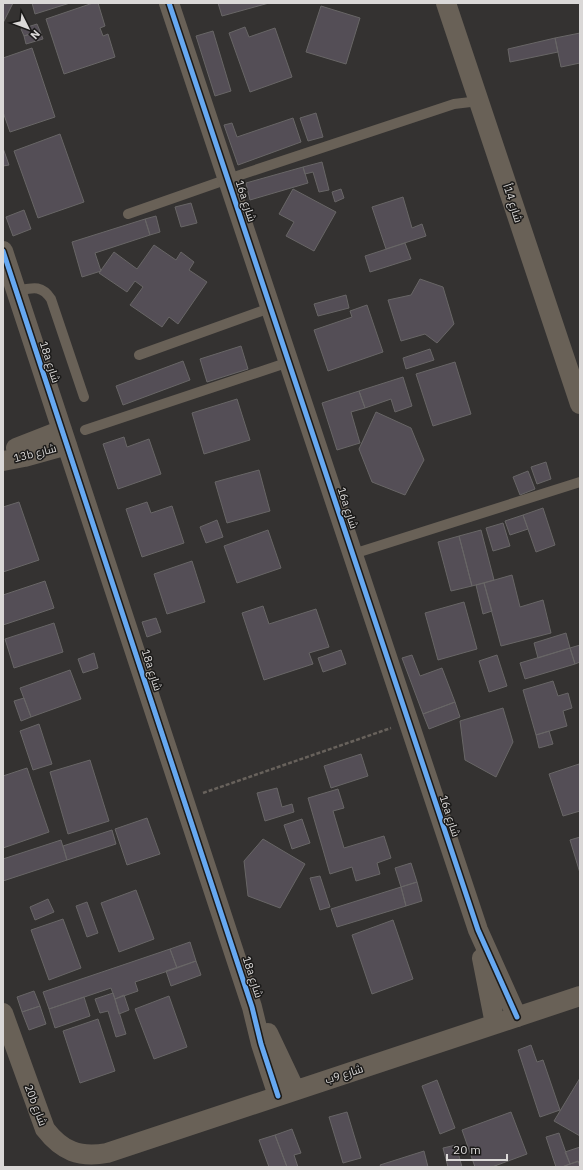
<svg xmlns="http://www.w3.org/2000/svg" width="583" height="1170" font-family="'IBM Plex Sans',Cairo,sans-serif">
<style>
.building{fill:#544e56;stroke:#686666}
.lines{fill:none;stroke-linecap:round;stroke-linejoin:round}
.path{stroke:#68625c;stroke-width:2.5;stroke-dasharray:4 2;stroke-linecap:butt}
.lane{stroke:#696157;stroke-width:10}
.street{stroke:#696157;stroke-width:20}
.cycleway-casing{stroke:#1b1a19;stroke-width:8}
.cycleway{stroke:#66a8f1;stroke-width:5}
.labels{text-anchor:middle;stroke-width:3;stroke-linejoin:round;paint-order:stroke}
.street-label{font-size:11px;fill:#dad8d7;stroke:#1b1a19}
</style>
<rect width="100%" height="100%" fill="#343231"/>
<!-- building -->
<path class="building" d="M3,3H13L3,23Z
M32,3H70L35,14Z
M93,3H98L105,26L100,28L103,36L108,34L115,57L64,74L46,19Z
M218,3H269L222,16Z
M321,6L360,18L346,64L306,52Z
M37,24L40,31L24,36L21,29Z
M245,27L249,37L275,28L292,77L250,92L229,33Z
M40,31L43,39L26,44L24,36Z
M213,31L231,91L215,96L196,36Z
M580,33V63L561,67L555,38Z
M555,38L558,52L510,62L508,49Z
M32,48L55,117L10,132L3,112V58Z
M316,113L323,137L308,141L300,118Z
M293,118L301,142L238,165L224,125L232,123L237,137Z
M60,134L84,202L38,218L14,151Z
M3,148L9,165L3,166Z
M322,162L329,190L319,192L313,172L305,174L303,167Z
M303,167L308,183L250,200L246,183Z
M293,189L336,212L314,251L286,236L294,222L279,214Z
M341,189L344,198L335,202L332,192Z
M403,197L412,228L422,224L426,236L386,249L372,207Z
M191,203L197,223L181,227L175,207Z
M24,210L31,229L13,236L6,217Z
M156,216L160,232L150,235L145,219Z
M145,219L150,235L95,253L101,271L82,277L72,242Z
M405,243L411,259L370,272L365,256Z
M154,245L176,260L181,252L194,262L189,270L207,282L178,324L169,317L162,327L130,305L143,287L135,281L127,292L99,273L114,252L137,269Z
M420,279L443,287L454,324L437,343L425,334L401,341L388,300L411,295Z
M346,295L349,308L318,316L314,304Z
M367,305L383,352L328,371L314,330L352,317L350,311Z
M241,346L248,369L207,382L200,359Z
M430,349L434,360L406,369L403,358Z
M183,361L190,380L123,405L116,386Z
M455,362L471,414L433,426L416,374Z
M403,377L412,406L395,412L391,399L365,408L359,391Z
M359,391L365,408L351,412L360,443L337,450L322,403Z
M237,399L250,440L204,454L192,413Z
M376,412L411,428L424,460L405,495L372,482L359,449Z
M124,437L127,447L149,439L161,474L118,489L103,444Z
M546,462L551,479L537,484L531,467Z
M259,470L270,511L227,523L215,482Z
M528,471L535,489L520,495L513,477Z
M19,502L39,560L3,572V507Z
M147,502L151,513L172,506L184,543L142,557L126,509Z
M543,508L555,545L536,552L523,515Z
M523,515L528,529L510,535L505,521Z
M217,520L223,537L206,543L200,527Z
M503,523L510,546L493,551L486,528Z
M268,530L281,568L237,583L224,546Z
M481,530L494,580L472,586L459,536Z
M459,536L472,586L451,591L438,542Z
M192,561L205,602L167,614L154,574Z
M512,575L520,607L543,600L551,633L501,646L484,583Z
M45,581L54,608L3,625V595Z
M484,583L492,611L483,614L476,585Z
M464,602L477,649L438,660L425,613Z
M263,606L269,624L316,609L329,647L309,653L313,664L264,680L242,613Z
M156,618L161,632L147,637L142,622Z
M54,623L63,652L14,668L5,639Z
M566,633L570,648L538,658L534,643Z
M580,645V662L575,664L570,648Z
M570,648L575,664L525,679L520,663Z
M341,650L346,664L323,672L318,658Z
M94,653L98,668L83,673L78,659Z
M412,655L420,676L442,668L455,702L423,714L402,658Z
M497,655L507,686L489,692L479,661Z
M70,670L81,699L31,717L20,688Z
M553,681L558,696L568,693L572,708L563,711L567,726L536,735L523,690Z
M24,698L31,717L21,721L14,701Z
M455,702L460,717L429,729L423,714Z
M503,708L513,742L496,777L465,760L460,721Z
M39,724L52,764L33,770L20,731Z
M549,731L553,744L539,748L536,735Z
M361,754L368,776L331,788L324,766Z
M90,760L109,821L68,834L50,772Z
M579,764L580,768V811L563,816L549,774Z
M27,768L49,832L3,848V776Z
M277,788L282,807L292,804L294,812L265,821L257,793Z
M338,789L344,808L333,811L344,848L384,836L391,858L377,863L380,874L356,881L352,867L330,874L308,798Z
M147,818L160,854L127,865L115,829Z
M302,819L310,843L292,849L284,825Z
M112,830L116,844L67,860L63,846Z
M580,837V873L570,840Z
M263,839L305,864L280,908L248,896L244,861Z
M61,840L67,860L3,881V859Z
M411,863L417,882L401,887L395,868Z
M320,876L330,907L320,910L310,878Z
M417,882L422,901L406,906L401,887Z
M401,887L406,906L337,927L331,909Z
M136,890L154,939L119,952L101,903Z
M48,899L54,912L35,920L30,907Z
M87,902L98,933L87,937L76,906Z
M63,919L81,968L49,980L31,930Z
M393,920L413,979L372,994L352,935Z
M190,942L196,961L177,968L170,949Z
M170,949L177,968L135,982L138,991L115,999L111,988L49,1009L43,992Z
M196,961L201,975L171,986L166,971Z
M34,991L40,1006L22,1012L17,997Z
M113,993L126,1034L116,1037L108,1011L100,1013L95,999Z
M124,995L129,1010L119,1014L115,999Z
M169,996L187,1047L154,1059L135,1009Z
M84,997L90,1016L55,1028L49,1009Z
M40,1006L46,1024L29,1030L22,1012Z
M98,1019L115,1071L80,1083L63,1031Z
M531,1045L537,1062L543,1060L560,1110L540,1117L518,1050Z
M580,1078V1136L554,1121Z
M437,1080L455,1128L440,1134L422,1086Z
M347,1112L361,1158L343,1163L329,1117Z
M511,1112L527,1154L492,1167H475L462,1130Z
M292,1129L301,1153L294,1155L298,1167H287L275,1135Z
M559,1133L570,1164L562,1167H556L546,1137Z
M275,1135L287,1167H269L259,1140Z
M456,1145L462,1167H448L443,1148Z
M580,1147V1161L570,1164L565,1152Z
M424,1151L428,1167H381L380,1165Z
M578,1161L580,1167H562Z"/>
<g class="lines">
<!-- path -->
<path class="path" d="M203,793L391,728"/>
<!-- lane -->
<path class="lane" d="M128,214L228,179L454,104L479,101
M16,291C32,288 41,284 51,299L84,397
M139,355L270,308
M85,430L289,362
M353,554L580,482"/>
<!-- street -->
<path class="street" d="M169,3L478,930L517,1017
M446,3L580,404
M3,251L252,1007L261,1044L278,1096
M16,448L62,430
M3,461L24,457L67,445
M482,958L495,1024
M3,1013L45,1129C62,1151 79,1158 107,1153L580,996
M268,1033L295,1090"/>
<!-- cycleway casing -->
<g class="cycleway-casing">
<path id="cycleway" d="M169,3L478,930L517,1017
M3,251L252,1007L261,1044L278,1096"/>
</g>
<!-- cycleway -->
<use href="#cycleway" class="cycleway"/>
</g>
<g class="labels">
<!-- street labels -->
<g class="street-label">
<text transform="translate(246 201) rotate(72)" y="4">16a شارع</text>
<text transform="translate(513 203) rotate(72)" y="4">شارع 14أ</text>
<text transform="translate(50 362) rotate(72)" y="4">18a شارع</text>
<text transform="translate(35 453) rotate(-14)" y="4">13b شارع</text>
<text transform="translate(348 508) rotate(72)" y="4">16a شارع</text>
<text transform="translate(152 670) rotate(72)" y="4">18a شارع</text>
<text transform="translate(450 816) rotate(72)" y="4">16a شارع</text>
<text transform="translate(253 977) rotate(72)" y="4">18a شارع</text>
<text transform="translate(344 1074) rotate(-18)" y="4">شارع 9ب</text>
<text transform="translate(36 1105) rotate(69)" y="4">20b شارع</text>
</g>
</g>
<!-- border -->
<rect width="583" height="1170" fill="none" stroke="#dad8d7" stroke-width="8"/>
<!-- north arrow -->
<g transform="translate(28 28) rotate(132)" stroke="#1b1a19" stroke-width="3" paint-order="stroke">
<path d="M0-3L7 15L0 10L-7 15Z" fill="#dad8d7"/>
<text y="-6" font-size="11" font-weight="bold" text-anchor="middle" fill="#dad8d7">N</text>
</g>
<!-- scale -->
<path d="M447 1154v6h60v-6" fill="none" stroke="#dad8d7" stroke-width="2"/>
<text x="453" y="1154" font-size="12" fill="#dad8d7" stroke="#1b1a19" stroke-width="3" paint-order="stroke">20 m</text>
</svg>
